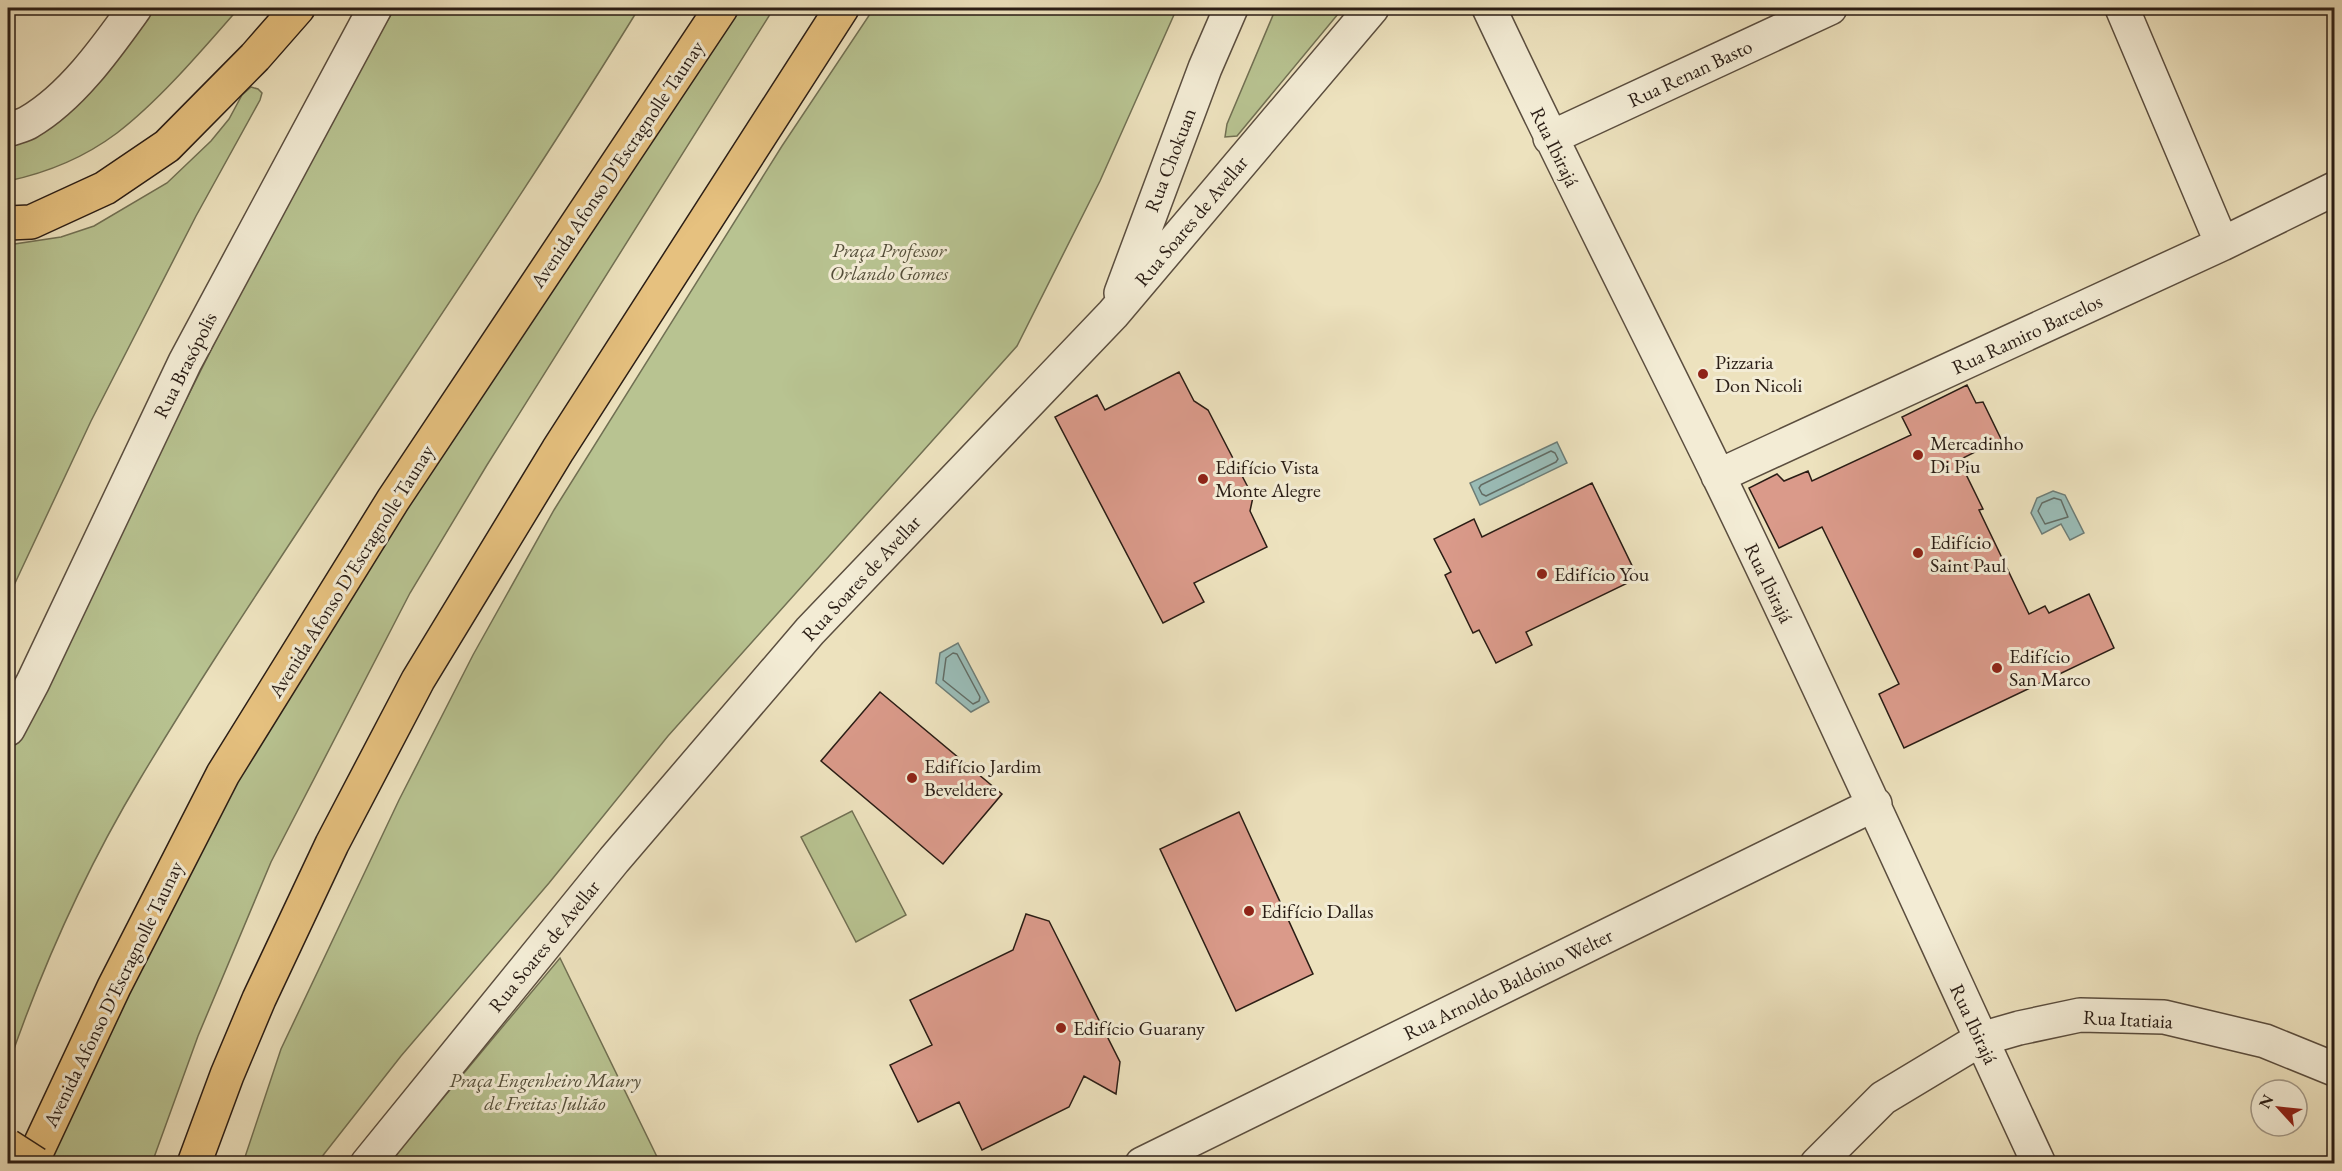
<svg xmlns="http://www.w3.org/2000/svg" width="2342" height="1171" font-family="'EB Garamond',serif">
<style>
.green{fill:#b8c391;stroke:#717053;stroke-width:1.5}
.water{fill:#9abdb8;stroke:#6d7d77;stroke-width:1.5}
.lines{fill:none;stroke-linecap:round;stroke-linejoin:round}
.shore{stroke:#626d66;stroke-width:1.5}
.building{fill:#da9a8a;stroke:#2a1d15;stroke-width:1.5}
.minor-casing{stroke:#5b4e3f;stroke-width:36}
.major-casing{stroke:#2a1d15;stroke-width:36}
.highway-casing{stroke:#2a1d15;stroke-width:36}
.minor{stroke:#f3ecd5;stroke-width:33}
.major{stroke:#e6c17f;stroke-width:33}
.highway{stroke:#e6c17f;stroke-width:33}
.major-bridge-casing{stroke:#2a1d15;stroke-width:36;stroke-linecap:butt}
.major-bridge{stroke:#e6c17f;stroke-width:33}
.poi-dot{fill:#8f2418;stroke:#f3ecd5;stroke-width:2}
.labels{text-anchor:middle;stroke-width:6;stroke-linejoin:round;paint-order:stroke}
.street-label{font-size:20px;fill:#2a1d15;stroke:#f3ecd5}
.park-label{font-size:20px;font-style:italic;fill:#554f3a;stroke:#f3ecd5}
.poi-label{font-size:20px;fill:#2a1d15;stroke:#f3ecd5;text-anchor:start}
</style>
<rect width="100%" height="100%" fill="#ede2be"/>
<filter id="stains"><feTurbulence type="fractalNoise" baseFrequency=".00333" numOctaves="4"/><feColorMatrix values="0 0 0 0 .2 0 0 0 0 .09 0 0 0 0 .02 0 0 0 .5 -.17"/></filter>
<radialGradient id="worn" r=".72"><stop offset=".6" stop-color="#630" stop-opacity="0"/><stop offset="1" stop-color="#630" stop-opacity=".3"/></radialGradient>
<!-- green -->
<path class="green" d="M152,8H239C203,49 160,100 117,133C85,157 46,173 8,181V144L107,69Z
M395,8H639C532,182 416,351 304,522C248,607 192,692 140,779C86,869 42,967 8,1066V753L327,120Z
M733,8H774L487,465L410,593L271,862L198,1036L152,1163H62L46,1155L203,833L307,664L460,424Z
M874,8H1177L1100,181L1017,346L668,736L549,883L401,1056L317,1163H243L281,1049L399,800L473,655L554,510L782,146Z
M1276,8H1343L1237,136L1225,137L1227,124Z
M251,87L258,89L262,93L260,100L196,216L91,421L8,598V245L61,237L94,226L167,183L211,141L229,119L242,95Z
M852,811L906,915L856,942L801,837Z
M560,958L660,1163H389Z"/>
<!-- water -->
<path class="water" d="M1557,442L1567,463L1480,505L1470,483Z
M2053,491L2065,495L2084,533L2070,540L2061,524L2042,534L2031,513L2037,498Z
M958,643L989,702L971,712L936,683L940,653Z"/>
<g class="lines">
<!-- shore -->
<path class="shore" d="M1551,451L1555,453L1558,459L1556,462L1486,496L1482,494L1479,488L1481,485Z
M2054,498L2061,500L2068,517L2045,524L2038,511L2042,503Z
M953,653L957,654L980,697L979,701L973,704L943,680L946,658Z"/>
</g>
<!-- building -->
<path class="building" d="M1179,372L1194,401L1208,410L1253,497L1250,511L1267,547L1194,583L1204,602L1163,623L1055,417L1097,395L1105,410Z
M1967,385L1976,403L1983,402L2001,439L1959,460L1983,509L1979,510L2029,614L2045,606L2049,613L2089,594L2114,648L1904,748L1879,694L1899,684L1822,527L1779,548L1749,488L1777,474L1784,481L1808,471L1812,481L1911,435L1902,417Z
M1592,483L1638,578L1526,632L1532,645L1496,663L1479,630L1473,633L1445,575L1451,572L1434,539L1474,519L1482,537Z
M880,692L1002,794L943,864L821,761Z
M1239,812L1313,974L1236,1011L1160,849Z
M1026,914L1049,921L1120,1062L1116,1094L1084,1076L1069,1107L982,1150L959,1102L918,1122L890,1065L932,1045L910,1000L1013,950Z"/>
<g class="lines">
<!-- minor casing -->
<g class="minor-casing">
<path id="minor" d="M1489,8C1563,165 1642,319 1718,475C1829,703 1932,934 2039,1164
M2122,8L2222,244
M8,130C14,127 23,126 29,122C72,97 107,47 135,8
M1550,138L1830,8
M1121,293L1205,68L1231,8
M1718,476L2222,244L2334,189
M8,729L33,682L185,362L375,8
M367,1164L614,860L810,631L1113,314L1372,8
M1142,1164L1875,804
M1817,1164L1883,1098L1981,1039L2019,1028L2080,1015L2164,1017L2265,1041L2334,1069"/>
</g>
<!-- major casing -->
<g class="major-casing">
<path id="major" d="M8,223L31,222L105,188L167,146L255,57L298,8"/>
</g>
<!-- highway casing -->
<g class="highway-casing">
<path id="highway" d="M31,1164L114,987L223,774L393,500L721,8
M194,1164L227,1075L259,999L332,844L418,680L558,450L842,8"/>
</g>
<!-- minor -->
<use href="#minor" class="minor"/>
<!-- major -->
<use href="#major" class="major"/>
<!-- highway -->
<use href="#highway" class="highway"/>
<!-- major-bridge casing -->
<g class="major-bridge-casing">
<path id="major-bridge" d="M8,1146L36,1164"/>
</g>
<!-- major-bridge -->
<use href="#major-bridge" class="major-bridge"/>
</g>
<!-- markers -->
<g class="poi-dot">
<circle cx="1703" cy="374" r="6"/>
<circle cx="1918" cy="455" r="6"/>
<circle cx="1203" cy="479" r="6"/>
<circle cx="1918" cy="553" r="6"/>
<circle cx="1542" cy="574" r="6"/>
<circle cx="1997" cy="668" r="6"/>
<circle cx="912" cy="778" r="6"/>
<circle cx="1249" cy="911" r="6"/>
<circle cx="1061" cy="1028" r="6"/>
</g>
<g class="labels">
<!-- street labels -->
<g class="street-label">
<text transform="translate(1690 73) rotate(-25)" y="7">Rua Renan Basto</text>
<text transform="translate(1555 147) rotate(64)" y="7">Rua Ibirajá</text>
<text transform="translate(1170 160) rotate(-69)" y="7">Rua Chokuan</text>
<text transform="translate(617 164) rotate(-56)" y="7">Avenida Afonso D'Escragnolle Taunay</text>
<text transform="translate(1191 221) rotate(-50)" y="7">Rua Soares de Avellar</text>
<text transform="translate(2027 334) rotate(-25)" y="7">Rua Ramiro Barcelos</text>
<text transform="translate(185 365) rotate(-63)" y="7">Rua Brasópolis</text>
<text transform="translate(351 571) rotate(-58)" y="7">Avenida Afonso D'Escragnolle Taunay</text>
<text transform="translate(861 578) rotate(-47)" y="7">Rua Soares de Avellar</text>
<text transform="translate(1769 583) rotate(64)" y="7">Rua Ibirajá</text>
<text transform="translate(544 946) rotate(-51)" y="7">Rua Soares de Avellar</text>
<text transform="translate(1508 984) rotate(-26)" y="7">Rua Arnoldo Baldoino Welter</text>
<text transform="translate(113 994) rotate(-64)" y="7">Avenida Afonso D'Escragnolle Taunay</text>
<text transform="translate(2128 1019) rotate(3)" y="7">Rua Itatiaia</text>
<text transform="translate(1974 1024) rotate(65)" y="7">Rua Ibirajá</text>
</g>
<!-- park labels -->
<g class="park-label">
<text x="889" y="257">Praça Professor<tspan x="889" dy="23">Orlando Gomes</tspan></text>
<text x="545" y="1087">Praça Engenheiro Maury<tspan x="545" dy="23">de Freitas Julião</tspan></text>
</g>
<!-- poi labels -->
<g class="poi-label">
<text x="1715" y="369">Pizzaria<tspan x="1715" dy="23">Don Nicoli</tspan></text>
<text x="1930" y="450">Mercadinho<tspan x="1930" dy="23">Di Piu</tspan></text>
<text x="1215" y="474">Edifício Vista<tspan x="1215" dy="23">Monte Alegre</tspan></text>
<text x="1930" y="549">Edifício<tspan x="1930" dy="23">Saint Paul</tspan></text>
<text x="1554" y="581">Edifício You</text>
<text x="2009" y="663">Edifício<tspan x="2009" dy="23">San Marco</tspan></text>
<text x="924" y="773">Edifício Jardim<tspan x="924" dy="23">Beveldere</tspan></text>
<text x="1261" y="918">Edifício Dallas</text>
<text x="1073" y="1035">Edifício Guarany</text>
</g>
</g>
<!-- margin -->
<rect width="2342" height="1171" fill="none" stroke="#ede2be" stroke-width="30"/>
<rect x="9" y="9" width="2324" height="1153" fill="none" stroke="#2a1d15" stroke-width="3"/>
<rect x="15" y="15" width="2312" height="1141" fill="none" stroke="#2a1d15" stroke-width="1.5"/>
<!-- north arrow -->
<g transform="translate(2279 1108) rotate(297)"><circle r="28" fill="#f3ecd5" stroke="#a39988" stroke-width="1.5"/>
<path d="M0-4.5L10 22L0 15L-10 22Z" fill="#8f2418"/>
<text y="-9" font-size="16" font-weight="bold" text-anchor="middle" fill="#2a1d15">N</text>
</g>
<rect width="100%" height="100%" filter="url(#stains)"/>
<rect width="100%" height="100%" fill="url(#worn)"/>
</svg>
